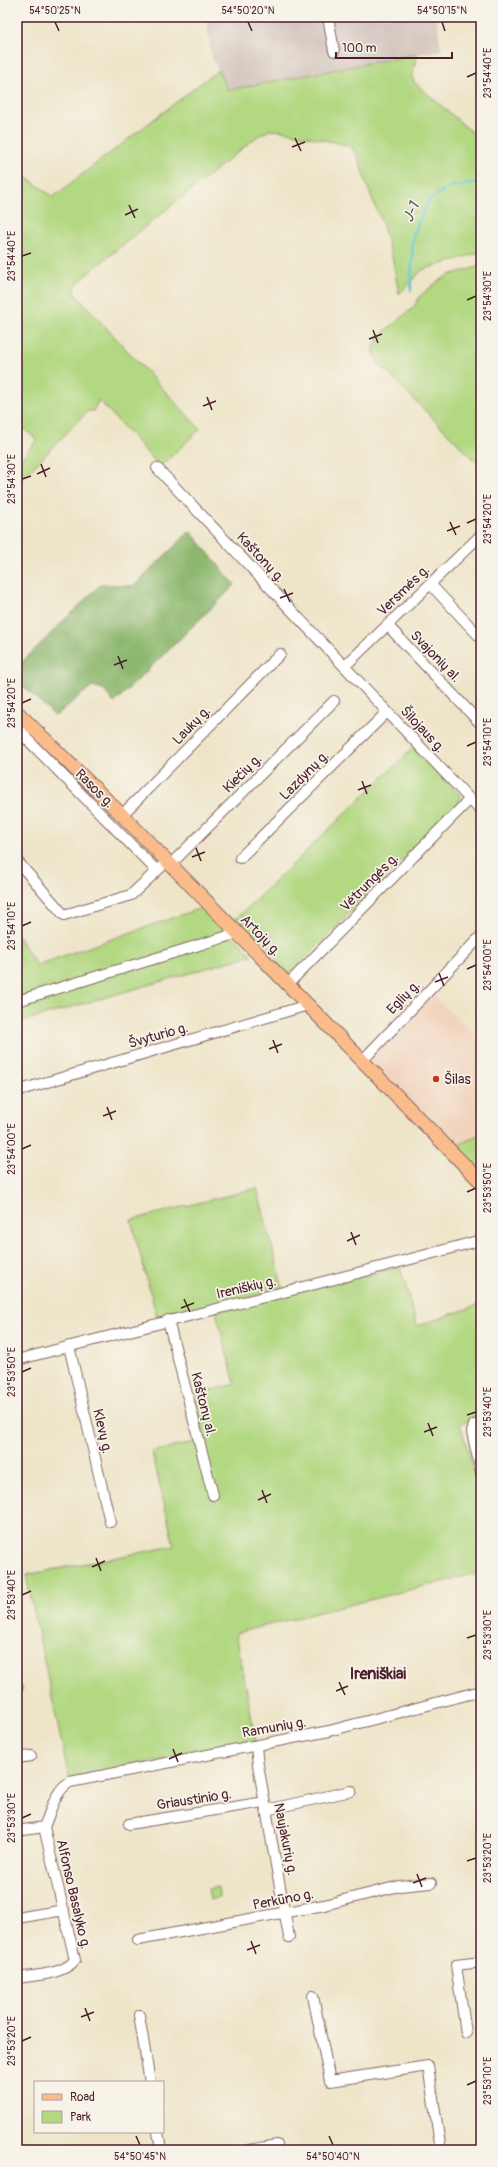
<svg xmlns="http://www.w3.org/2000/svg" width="498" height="2167" font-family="Pangolin,sans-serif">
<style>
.built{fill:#f2d4be}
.industrial{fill:#cfc0ba}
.green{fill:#b2d882;stroke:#7e7c56}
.forest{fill:#8db870;stroke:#6c6c4e}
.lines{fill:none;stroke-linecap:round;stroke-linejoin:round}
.stream{stroke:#59c3d5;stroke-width:2.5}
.minor-casing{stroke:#836462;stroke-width:12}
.major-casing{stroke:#836462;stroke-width:15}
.minor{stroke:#fff;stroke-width:10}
.major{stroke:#fabc8b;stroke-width:13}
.ticks{fill:none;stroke:#4a1f2b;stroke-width:1.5}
.poi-dot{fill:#c8321e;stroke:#f7f3e8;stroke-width:1.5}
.labels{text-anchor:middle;stroke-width:3.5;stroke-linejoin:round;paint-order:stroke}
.street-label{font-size:14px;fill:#4a1f2b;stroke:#f7f3e8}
.poi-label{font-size:14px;fill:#4a1f2b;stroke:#f7f3e8;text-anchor:start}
.water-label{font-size:15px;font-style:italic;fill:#4e505e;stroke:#f7f3e8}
.quarter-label{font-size:16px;font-weight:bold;fill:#4a1f2b;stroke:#f7f3e8}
.neatline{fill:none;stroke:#4a1f2b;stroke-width:1.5}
.ticks-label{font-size:10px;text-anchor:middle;fill:#4a1f2b}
</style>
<rect width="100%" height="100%" fill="#f7f3e8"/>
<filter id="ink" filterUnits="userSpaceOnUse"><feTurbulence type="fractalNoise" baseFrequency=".025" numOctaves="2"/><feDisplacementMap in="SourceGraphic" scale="8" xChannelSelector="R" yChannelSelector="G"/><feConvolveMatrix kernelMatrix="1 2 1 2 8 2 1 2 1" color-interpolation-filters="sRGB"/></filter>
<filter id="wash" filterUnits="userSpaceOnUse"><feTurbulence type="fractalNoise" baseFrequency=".012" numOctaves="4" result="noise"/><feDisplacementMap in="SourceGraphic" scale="16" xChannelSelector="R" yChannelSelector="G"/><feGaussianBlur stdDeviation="0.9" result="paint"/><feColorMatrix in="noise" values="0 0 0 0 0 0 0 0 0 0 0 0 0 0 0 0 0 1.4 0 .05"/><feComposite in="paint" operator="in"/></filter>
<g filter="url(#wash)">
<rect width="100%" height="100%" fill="#eee5c9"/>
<!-- built -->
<path class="built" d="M429,993L481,1041V1133L453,1148L371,1063L370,1059Z"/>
<!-- industrial -->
<path class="industrial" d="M206,17H436L441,50L228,91L212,57Z"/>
<!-- green -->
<path class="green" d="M417,54L412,77L415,83L481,140V252L422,270L399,294L393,261L382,223L368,188L356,152L347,145L283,131L270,130L259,135L94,268L76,285L75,294L200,429L160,467L99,400L93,411H88L17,484V464L37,440L17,423V170L53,197L218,70L228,90Z
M481,266V467L379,364L373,350L379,336L414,307L419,297L437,282L449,275Z
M413,748L460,795V803L289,974L285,973L233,922Z
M204,907L252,955L17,1023V935L37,965Z
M481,1133V1178L453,1148Z
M257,1188L283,1289L158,1321L131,1220Z
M400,1267L417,1326L481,1304V1416L460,1424L481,1491V1572L236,1633L256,1742L69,1778L26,1575L174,1546L152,1452L203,1440L192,1395L235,1384L216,1312Z
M218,1887L220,1898L210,1900L208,1889Z"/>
<!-- forest -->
<path class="forest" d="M190,531L235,585L114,703L103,689L92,686L55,716L17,680V667L101,584L134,586Z"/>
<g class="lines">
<!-- stream -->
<path class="stream" d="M411,290L413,235L429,199L450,187L481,182"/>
</g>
</g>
<g filter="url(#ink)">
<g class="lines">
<!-- minor casing -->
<g class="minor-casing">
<path id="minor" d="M328,17L334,51
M157,468L481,811
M430,584L481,638
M387,625L481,724
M345,666L481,535
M31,726L23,735L156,870
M122,815L280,654
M240,858L387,712
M17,861L64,915L131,895L161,867
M170,865L334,701
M287,985L470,799
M17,1001L238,933
M362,1061L481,936
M17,1091L308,1005
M168,1320L213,1495
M69,1346L110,1522
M17,1360C172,1319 327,1283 481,1240
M481,1423L474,1425L472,1432L481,1472
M17,1687H18
M256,1747L258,1765L289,1937
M17,1758L31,1756
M266,1810L351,1791
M129,1824L264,1802
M17,1831L44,1827C51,1811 55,1790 70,1782L329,1731L481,1691
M17,1918L64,1910
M138,1940L324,1905L399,1886L431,1883
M17,1978C35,1975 63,1975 75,1960L44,1827
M313,1996L330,2081L428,2066L441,2150
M139,2015L150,2082
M466,2033L456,1965L481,1962
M158,2132L161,2150
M249,2150L277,2145"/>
</g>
<!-- major casing -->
<g class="major-casing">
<path id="major" d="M17,712L122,815L481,1182"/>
</g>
<!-- minor -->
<use href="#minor" class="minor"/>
<!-- major -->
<use href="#major" class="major"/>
</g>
</g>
<!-- ticks -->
<path class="ticks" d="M55,22L59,31M248,22L252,31M442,22L445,31M467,77L476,73M295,138L301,151M292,147L305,142M129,205L135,218M125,215L138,209M22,256L31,253M467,300L476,296M373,330L378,343M369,339L382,334M207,397L212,410M203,406L216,401M41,464L46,477M37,474L50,468M22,479L31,476M450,522L456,535M467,523L476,519M447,531L460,526M284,589L290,602M280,598L293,593M118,656L123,669M114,665L127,660M22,703L31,699M467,746L476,742M362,781L367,794M358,790L371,785M196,848L201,861M192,857L205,852M22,926L31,922M467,969L476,965M439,973L444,986M435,982L448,977M273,1040L278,1053M269,1049L282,1044M107,1107L112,1120M103,1116L116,1111M22,1149L31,1145M467,1192L476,1188M351,1232L356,1245M347,1241L360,1235M184,1299L190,1312M181,1308L194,1303M22,1372L31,1368M467,1415L476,1412M428,1423L433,1436M424,1432L437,1427M262,1490L267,1503M258,1500L271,1494M96,1558L101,1571M92,1567L105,1561M22,1595L31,1591M467,1638L476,1635M339,1682L345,1695M336,1691L348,1686M173,1749L178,1762M169,1759L182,1753M22,1818L31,1814M467,1861L476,1858M417,1874L422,1887M413,1883L426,1878M251,1941L256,1954M247,1950L260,1945M85,2008L90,2021M81,2017L94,2012M22,2041L31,2037M467,2085L476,2081M136,2136L140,2145M329,2136L333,2145"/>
<!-- markers -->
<circle class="poi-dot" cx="436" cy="1079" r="4"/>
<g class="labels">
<!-- street labels -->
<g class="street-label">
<text transform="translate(261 557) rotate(47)" y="5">Kaštonų g.</text>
<text transform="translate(403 590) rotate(-44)" y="5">Versmės g.</text>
<text transform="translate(436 656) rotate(46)" y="5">Svajonių al.</text>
<text transform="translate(191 725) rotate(-46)" y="5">Laukų g.</text>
<text transform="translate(423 729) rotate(47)" y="5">Šilojaus g.</text>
<text transform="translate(242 773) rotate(-45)" y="5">Kiečių g.</text>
<text transform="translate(304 775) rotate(-45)" y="5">Lazdynų g.</text>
<text transform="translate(95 788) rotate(45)" y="5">Rasos g.</text>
<text transform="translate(369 882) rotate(-45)" y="5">Vėtrungės g.</text>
<text transform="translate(261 935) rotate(46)" y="5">Artojų g.</text>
<text transform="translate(403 997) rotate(-46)" y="5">Eglių g.</text>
<text transform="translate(158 1035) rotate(-16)" y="5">Švyturio g.</text>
<text transform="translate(246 1287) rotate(-13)" y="5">Ireniškių g.</text>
<text transform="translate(204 1404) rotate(76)" y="5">Kaštonų al.</text>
<text transform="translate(103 1431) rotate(77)" y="5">Klevų g.</text>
<text transform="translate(274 1727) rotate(-10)" y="5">Ramunių g.</text>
<text transform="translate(194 1799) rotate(-9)" y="5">Griaustinio g.</text>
<text transform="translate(286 1839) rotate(79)" y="5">Naujakurių g.</text>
<text transform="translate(74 1894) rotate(77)" y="5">Alfonso Basalyko g.</text>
<text transform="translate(283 1899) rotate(-11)" y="5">Perkūno g.</text>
</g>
<!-- poi labels -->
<g class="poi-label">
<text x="444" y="1084">Šilas</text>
</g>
<!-- water labels -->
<g class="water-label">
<text transform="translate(411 212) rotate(-67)" y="5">J-1</text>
</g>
<!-- quarter labels -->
<g class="quarter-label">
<text x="378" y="1679">Ireniškiai</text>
</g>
</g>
<!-- margin -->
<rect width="498" height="2167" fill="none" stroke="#f7f3e8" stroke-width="44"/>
<!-- legend -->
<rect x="34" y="2081" width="130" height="52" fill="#f7f3e8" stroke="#b29e9c"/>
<rect x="42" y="2094" width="20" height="6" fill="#fabc8b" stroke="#b29e9c"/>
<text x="70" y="2101" font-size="12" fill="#4a1f2b">Road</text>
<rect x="42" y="2111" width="20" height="12" fill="#b2d882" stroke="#b29e9c"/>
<text x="70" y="2121" font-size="12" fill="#4a1f2b">Park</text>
<!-- scale -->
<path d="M336 52v6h116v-6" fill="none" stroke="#4a1f2b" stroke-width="2"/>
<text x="342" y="52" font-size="12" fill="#4a1f2b" stroke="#f7f3e8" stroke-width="3" paint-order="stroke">100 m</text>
<rect x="22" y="22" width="454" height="2123" class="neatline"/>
<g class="ticks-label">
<text x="55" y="14">54°50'25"N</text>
<text x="248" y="14">54°50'20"N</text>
<text x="442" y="14">54°50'15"N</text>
<text transform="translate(487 73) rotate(-90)" y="4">23°54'40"E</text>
<text transform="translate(11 256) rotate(-90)" y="4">23°54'40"E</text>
<text transform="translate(487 296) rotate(-90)" y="4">23°54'30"E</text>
<text transform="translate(11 479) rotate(-90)" y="4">23°54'30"E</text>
<text transform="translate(487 519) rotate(-90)" y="4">23°54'20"E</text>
<text transform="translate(11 703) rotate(-90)" y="4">23°54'20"E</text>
<text transform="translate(487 742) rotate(-90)" y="4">23°54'10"E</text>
<text transform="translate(11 926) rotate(-90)" y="4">23°54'10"E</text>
<text transform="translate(487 965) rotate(-90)" y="4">23°54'00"E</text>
<text transform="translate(11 1149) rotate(-90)" y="4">23°54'00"E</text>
<text transform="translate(487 1188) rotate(-90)" y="4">23°53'50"E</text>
<text transform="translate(11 1372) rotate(-90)" y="4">23°53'50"E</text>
<text transform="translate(487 1412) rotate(-90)" y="4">23°53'40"E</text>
<text transform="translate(11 1595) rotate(-90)" y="4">23°53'40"E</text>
<text transform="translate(487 1635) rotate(-90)" y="4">23°53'30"E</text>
<text transform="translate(11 1818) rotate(-90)" y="4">23°53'30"E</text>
<text transform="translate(487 1858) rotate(-90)" y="4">23°53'20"E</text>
<text transform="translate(11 2041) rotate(-90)" y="4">23°53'20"E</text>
<text transform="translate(487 2081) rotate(-90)" y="4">23°53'10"E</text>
<text x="140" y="2160">54°50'45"N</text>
<text x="333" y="2160">54°50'40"N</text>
</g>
</svg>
